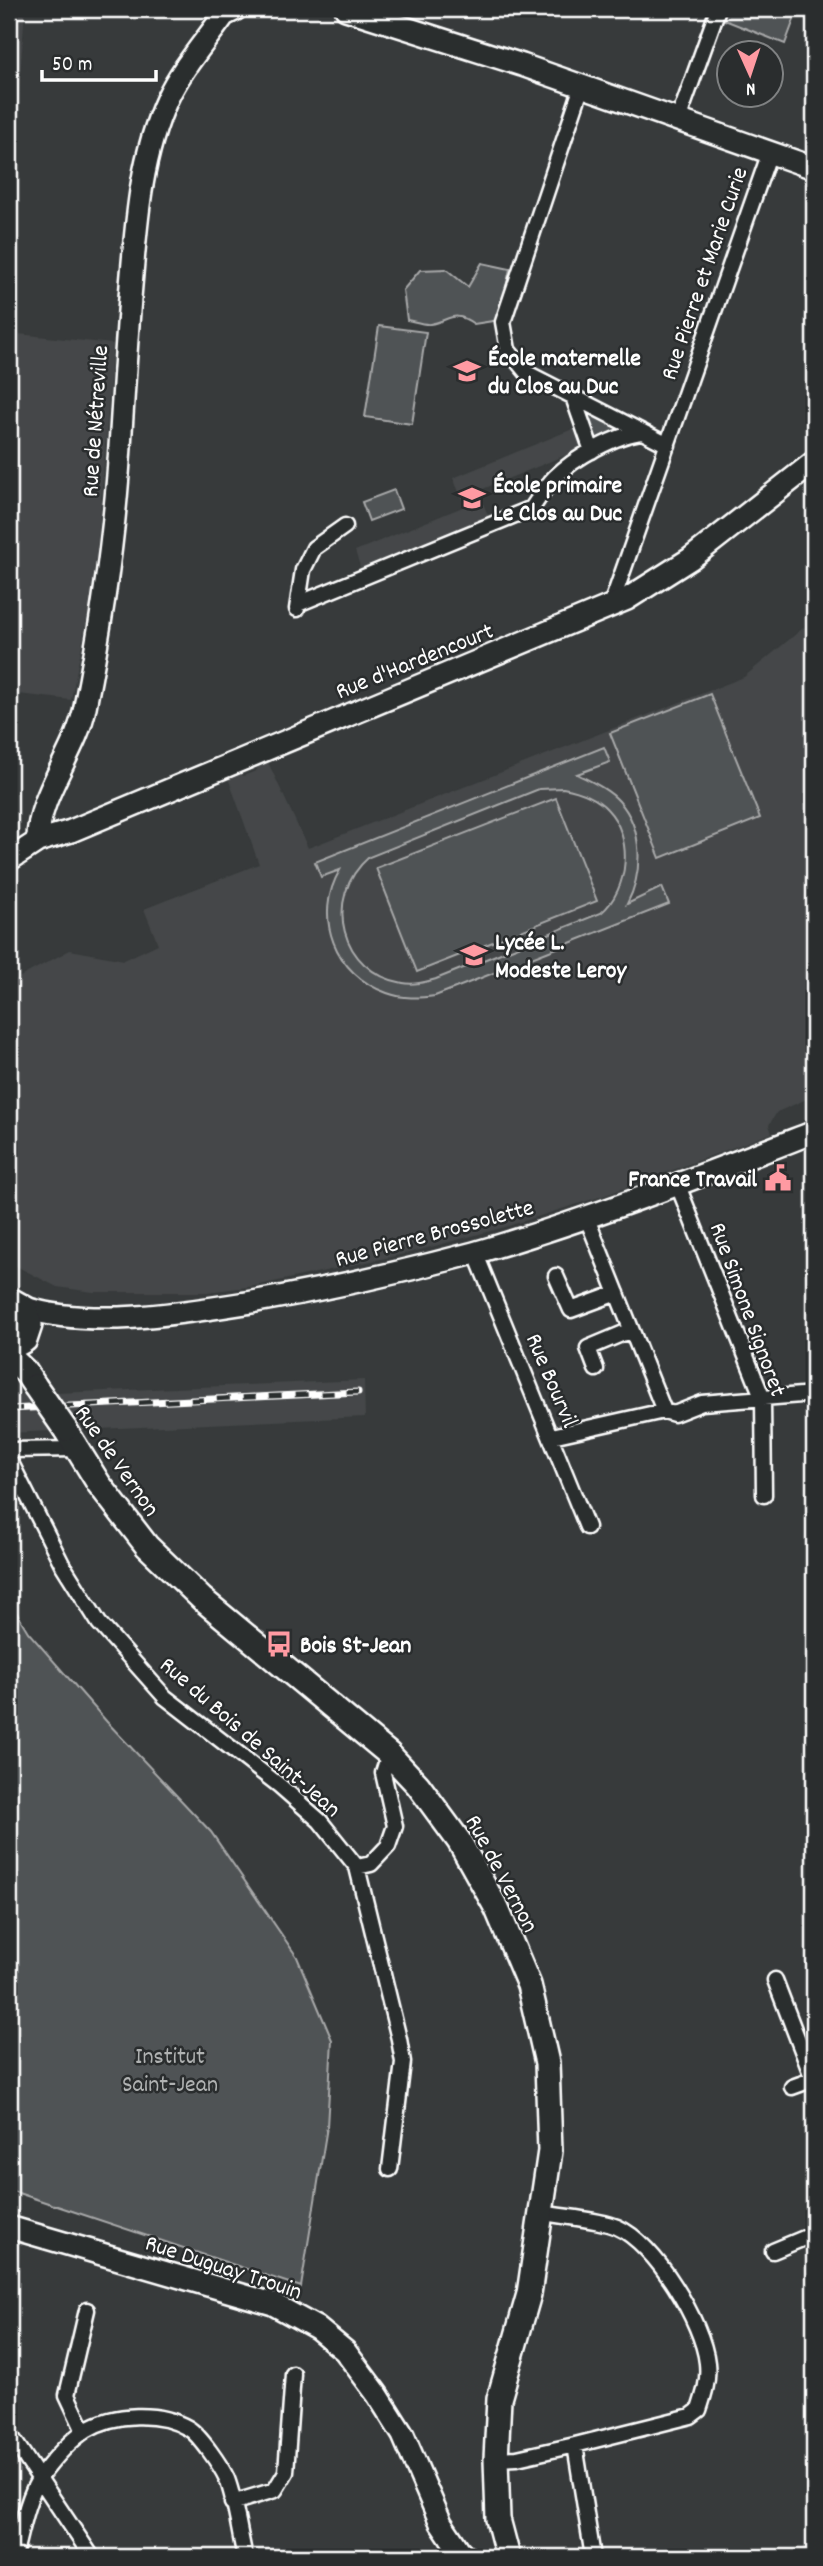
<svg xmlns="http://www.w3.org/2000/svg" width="823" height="2566" font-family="Dekko,sans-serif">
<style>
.built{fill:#444748}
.green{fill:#505354;stroke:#a8a9aa;stroke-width:2;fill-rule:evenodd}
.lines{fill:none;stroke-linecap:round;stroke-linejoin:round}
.street-casing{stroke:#fff;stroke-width:19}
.secondary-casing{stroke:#fff;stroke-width:26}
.primary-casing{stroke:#fff;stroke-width:28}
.street{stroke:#2a2d2e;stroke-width:14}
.secondary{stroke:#2a2d2e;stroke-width:21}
.primary{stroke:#2a2d2e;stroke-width:23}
.rail-casing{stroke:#fff;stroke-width:7}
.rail{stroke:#2a2d2e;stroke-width:4.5;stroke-dasharray:13;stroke-linecap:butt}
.primary-bridge-casing{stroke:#fff;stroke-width:28;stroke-linecap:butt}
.primary-bridge{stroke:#2a2d2e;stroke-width:23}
.labels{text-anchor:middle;stroke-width:5;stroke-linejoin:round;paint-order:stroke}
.street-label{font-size:24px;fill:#fff;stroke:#2a2d2e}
.poi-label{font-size:24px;font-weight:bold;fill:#fff;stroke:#2a2d2e;text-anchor:start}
.park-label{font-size:24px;fill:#b0b2b2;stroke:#2a2d2e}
</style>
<rect width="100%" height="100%" fill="#373a3b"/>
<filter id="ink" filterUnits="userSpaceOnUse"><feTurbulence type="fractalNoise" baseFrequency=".0143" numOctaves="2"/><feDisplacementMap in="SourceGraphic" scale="14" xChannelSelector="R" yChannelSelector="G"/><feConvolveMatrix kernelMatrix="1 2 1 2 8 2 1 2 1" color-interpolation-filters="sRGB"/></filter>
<g filter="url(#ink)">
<!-- built -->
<path class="built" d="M9,9H25L9,232Z
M9,333L113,344L96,575L71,700L9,693Z
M580,426L588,446L478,491L490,520L362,573L355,551L465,506L453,478Z
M814,619V1096L777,1112L769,1125L772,1133L606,1195L505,1227L409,1253L255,1286L207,1292H93L57,1287L16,1266L9,1259V983L70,950L124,960L158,944L144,909L259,864L227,775L234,772L243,776L256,771L261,761L267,760L308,848L744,677Z
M364,1380L365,1417L9,1433V1395Z"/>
<!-- green -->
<path class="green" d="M726,9H798L785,44L722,19Z
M482,263L510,269L499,320L474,324C454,309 449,321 430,324C424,325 413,321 407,320L403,290L420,270L446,269L468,287Z
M379,326L426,332L412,424L365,417Z
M579,402L633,429L594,446Z
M394,490L401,509L369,521L362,502Z
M710,694L760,818L660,858L610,733Z
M604,747L610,762L577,774C592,782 608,789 619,801C644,829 643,873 627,904L662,887L669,904L435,996C419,998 403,999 387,993C335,975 312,917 340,870L321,877L315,862ZM563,788C579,791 596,797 607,809C634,837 629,889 601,913L436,979C425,982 415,985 403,983C340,972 322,898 369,857L539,789Z
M556,798L597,901L417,972L376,868Z
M9,1600L28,1632L107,1722L211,1832L297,1957L332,2040L327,2127L301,2287L9,2190Z"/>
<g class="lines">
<!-- street casing -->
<g class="street-casing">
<path id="street" d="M582,86L503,322L508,350L527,373L668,445
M678,120L718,9
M572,394L592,451
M298,604L532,508C539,498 546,486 555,477C574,458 617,434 643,432
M610,608L770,152
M297,609L303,570L314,548L345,526
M677,1183L763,1399L764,1495
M586,1216L664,1411
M475,1252L587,1527
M556,1276L571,1310L617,1293
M596,1369L588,1348L631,1330
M552,1436L664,1411L674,1414L702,1403L814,1394
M9,1450L78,1449
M9,1459L62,1564L99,1623L165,1697L280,1786L320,1821L357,1867L399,2039L403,2062L390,2169
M357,1867L371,1864L388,1846L395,1826L383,1773L389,1754
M775,1980L813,2079
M792,2087L814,2079
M543,2213C563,2217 599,2219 617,2227C655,2243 703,2323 707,2363C709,2380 704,2395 699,2410L691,2416L575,2445
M773,2251L814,2234
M84,2431L67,2395L87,2310
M9,2433L92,2557
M496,2459L517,2458L575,2445L593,2557
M232,2503L275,2490L286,2472L293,2374
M14,2557C20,2534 27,2496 41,2476C53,2460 69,2441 86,2430C114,2413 159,2411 188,2428C200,2435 221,2466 227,2479C236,2503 239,2532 245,2557"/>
</g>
<!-- secondary casing -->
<g class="secondary-casing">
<path id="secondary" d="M346,9L522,65L814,168
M38,841C37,796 77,751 85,707C100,631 112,553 118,475C123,408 126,341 132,274C137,214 142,154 167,99C181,69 205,42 224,15L236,9
M9,860L38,841L71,831L627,599L690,559L814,462
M25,1308C92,1328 177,1314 246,1303C322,1290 399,1273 474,1253C589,1220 703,1175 814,1132
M9,2227L273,2304L317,2328L345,2351L377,2394L403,2435L441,2523L459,2550L466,2557"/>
</g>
<!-- primary casing -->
<g class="primary-casing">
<path id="primary" d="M9,1299L25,1308L30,1325L25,1340L9,1349
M9,1356L25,1371L35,1386
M65,1429L99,1484L147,1546L202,1599L389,1754L418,1785L459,1841L497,1909L529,1985L547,2063L550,2151L529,2294L499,2399L496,2459L498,2519L508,2557"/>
</g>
<!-- street -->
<use href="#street" class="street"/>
<!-- secondary -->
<use href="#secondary" class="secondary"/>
<!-- primary -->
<use href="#primary" class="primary"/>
<!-- rail casing -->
<g class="rail-casing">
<path id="rail" d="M9,1409L358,1392"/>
</g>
<!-- rail -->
<use href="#rail" class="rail"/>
<!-- primary-bridge casing -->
<g class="primary-bridge-casing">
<path id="primary-bridge" d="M35,1386L65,1429"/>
</g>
<!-- primary-bridge -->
<use href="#primary-bridge" class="primary-bridge"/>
</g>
</g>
<!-- icons -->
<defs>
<g id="school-bare" transform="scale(2.1)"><path d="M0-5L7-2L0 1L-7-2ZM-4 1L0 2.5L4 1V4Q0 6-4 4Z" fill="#ff9aa2" stroke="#2a2d2e" stroke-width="2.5" paint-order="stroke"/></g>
<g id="civic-bare" transform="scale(2.1)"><path d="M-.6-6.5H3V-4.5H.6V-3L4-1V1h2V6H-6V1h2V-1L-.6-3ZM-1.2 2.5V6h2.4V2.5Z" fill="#ff9aa2" stroke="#2a2d2e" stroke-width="2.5" paint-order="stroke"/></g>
<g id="bus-bare" transform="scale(2.1)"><path d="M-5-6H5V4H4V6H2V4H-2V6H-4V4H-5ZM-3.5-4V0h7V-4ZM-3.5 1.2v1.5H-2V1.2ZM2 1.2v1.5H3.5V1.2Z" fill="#ff9aa2" stroke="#2a2d2e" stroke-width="2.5" paint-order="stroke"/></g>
</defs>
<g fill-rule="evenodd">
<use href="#school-bare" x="467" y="371"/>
<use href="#school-bare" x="472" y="498"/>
<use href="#school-bare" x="474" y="955"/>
<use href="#civic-bare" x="778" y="1178"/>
<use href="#bus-bare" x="279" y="1644"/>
</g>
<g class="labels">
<!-- street labels -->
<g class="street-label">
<text transform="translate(703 273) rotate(-71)" y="8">Rue Pierre et Marie Curie</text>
<text transform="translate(94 421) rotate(-86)" y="8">Rue de Nétreville</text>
<text transform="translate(414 660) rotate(-22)" y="8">Rue d'Hardencourt</text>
<text transform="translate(434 1232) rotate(-15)" y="8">Rue Pierre Brossolette</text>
<text transform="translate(749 1309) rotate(70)" y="8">Rue Simone Signoret</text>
<text transform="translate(553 1380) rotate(67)" y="8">Rue Bourvil</text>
<text transform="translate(118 1460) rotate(55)" y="8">Rue de Vernon</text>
<text transform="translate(251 1736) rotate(41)" y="8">Rue du Bois de Saint-Jean</text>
<text transform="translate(503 1873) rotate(62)" y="8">Rue de Vernon</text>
<text transform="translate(224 2266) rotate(18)" y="8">Rue Duguay Trouin</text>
</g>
<!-- poi labels -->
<g class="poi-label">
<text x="488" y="365">École maternelle<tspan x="488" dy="28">du Clos au Duc</tspan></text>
<text x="493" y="492">École primaire<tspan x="493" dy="28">Le Clos au Duc</tspan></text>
<text x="495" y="949">Lycée L.<tspan x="495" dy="28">Modeste Leroy</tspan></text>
<text x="757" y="1186" text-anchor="end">France Travail</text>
<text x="300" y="1652">Bois St-Jean</text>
</g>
<!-- park labels -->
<g class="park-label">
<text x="170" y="2063">Institut<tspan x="170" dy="28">Saint-Jean</tspan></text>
</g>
</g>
<!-- margin -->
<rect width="823" height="2566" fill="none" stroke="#2a2d2e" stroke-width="35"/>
<rect x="18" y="18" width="788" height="2531" fill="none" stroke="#fff" stroke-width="2.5" filter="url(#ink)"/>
<!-- north arrow -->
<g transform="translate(750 74) rotate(177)"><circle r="33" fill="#2a2d2e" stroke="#7f8182" stroke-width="2"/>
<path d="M0-5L12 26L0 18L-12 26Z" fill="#ff9aa2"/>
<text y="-10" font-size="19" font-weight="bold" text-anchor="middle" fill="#ffffff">N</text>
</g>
<!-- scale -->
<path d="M42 70v10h114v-10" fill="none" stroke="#ffffff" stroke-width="3.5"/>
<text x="52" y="70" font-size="21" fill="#ffffff" stroke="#2a2d2e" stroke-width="5" paint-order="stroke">50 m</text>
</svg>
